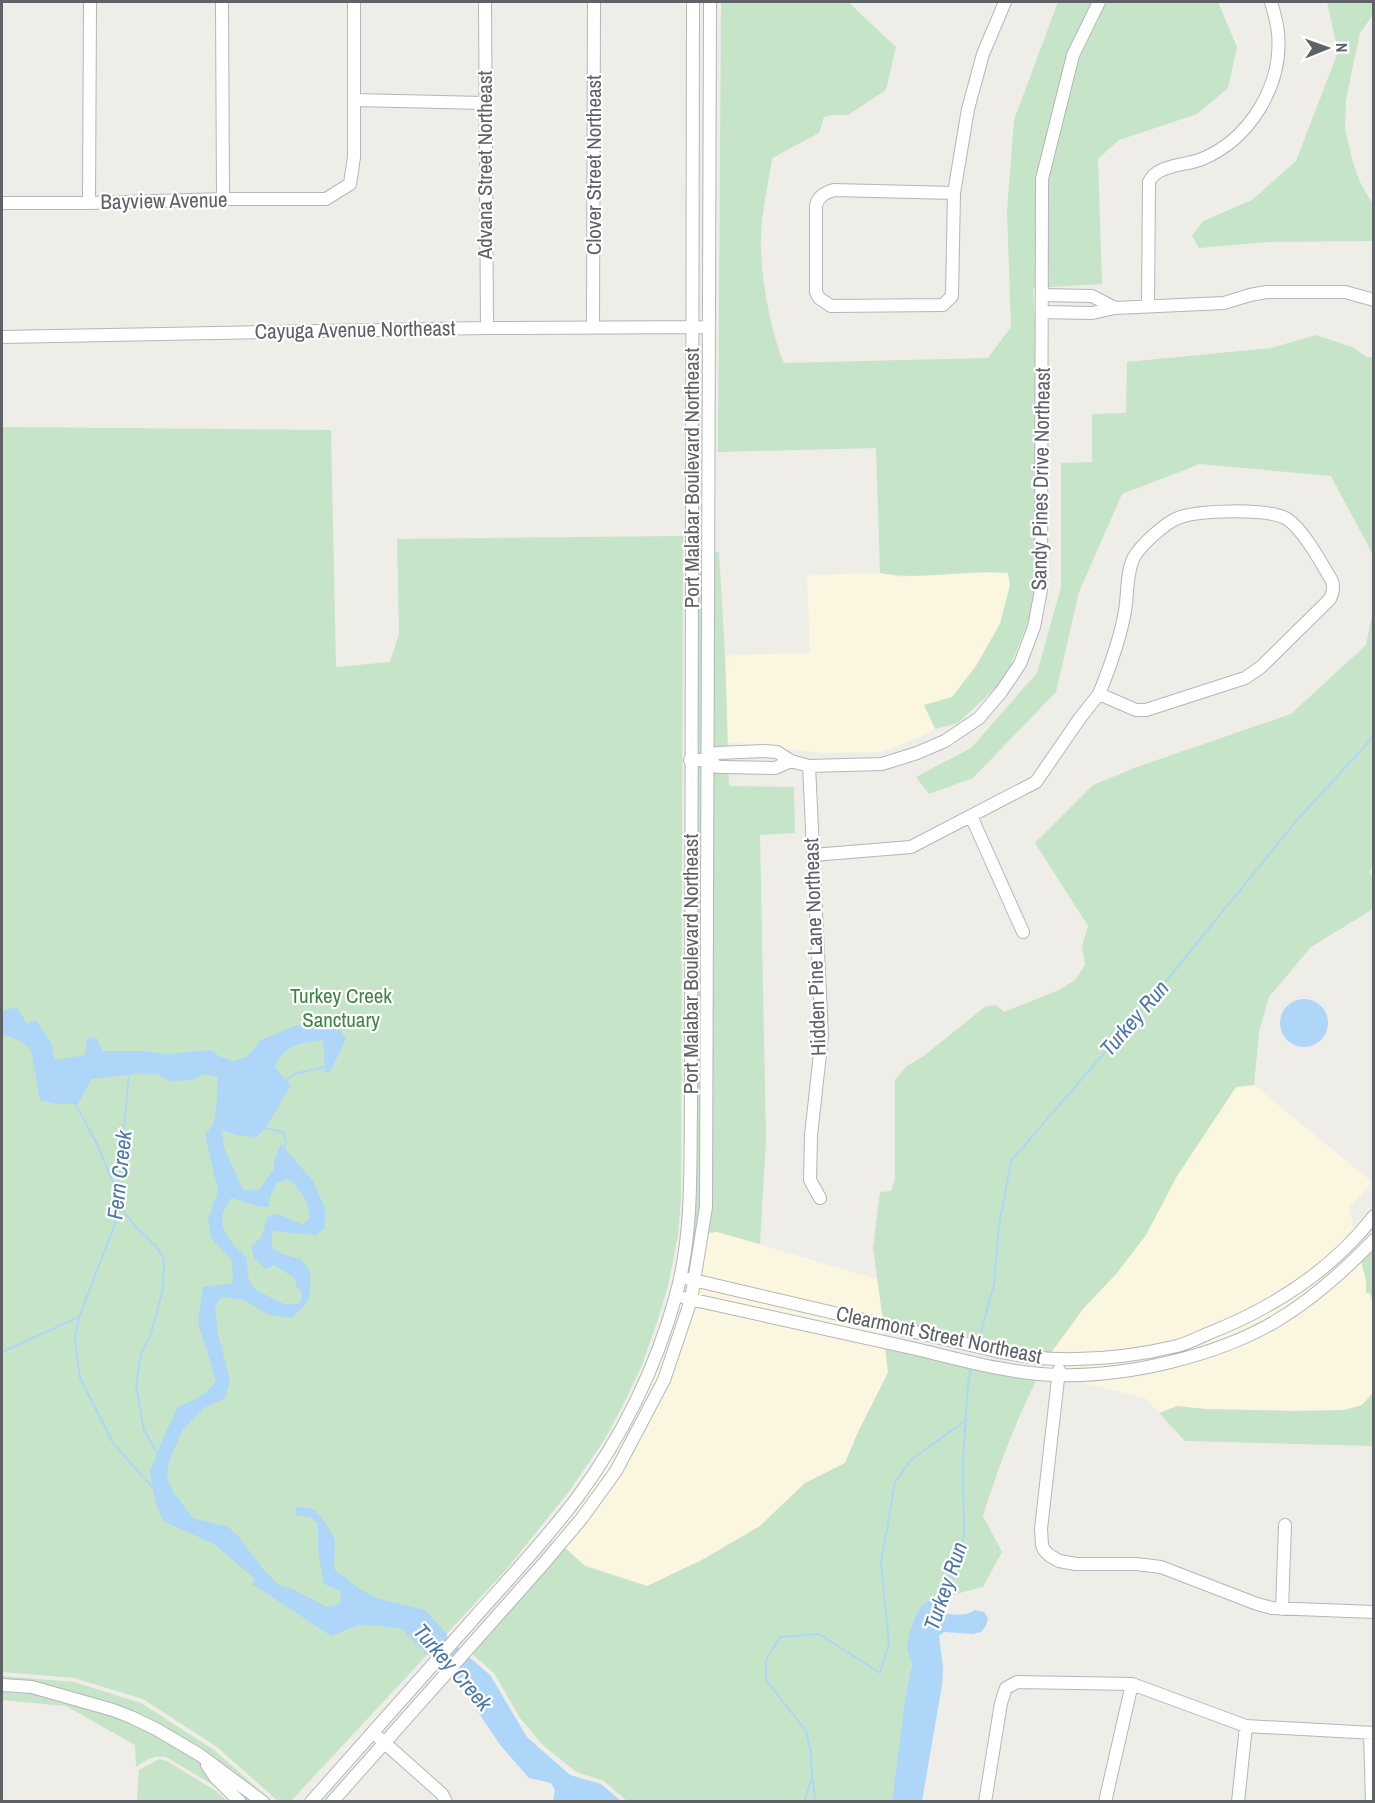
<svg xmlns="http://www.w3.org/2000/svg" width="1375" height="1803" font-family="'Archivo Narrow',sans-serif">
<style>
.commercial{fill:#fbf6e0}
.green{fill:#c6e4c7}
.water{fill:#aed6f8;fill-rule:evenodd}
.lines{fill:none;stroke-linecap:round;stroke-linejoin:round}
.stream{stroke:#aed6f8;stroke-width:2}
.minor-casing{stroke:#b4b6ba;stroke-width:14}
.minor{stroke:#fff;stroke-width:12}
.labels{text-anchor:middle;stroke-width:4.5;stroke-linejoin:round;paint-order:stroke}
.street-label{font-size:21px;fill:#5e6166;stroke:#fff}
.park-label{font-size:21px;fill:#3e8543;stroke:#fff}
.water-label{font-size:22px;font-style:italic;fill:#4c77a9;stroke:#fff}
</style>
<rect width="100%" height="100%" fill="#efede7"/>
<!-- commercial -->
<path class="commercial" d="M986,571L1008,572L1010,585L1000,624L976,666L952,697L924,705L935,729L921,737L882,752L824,753L728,742L725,655L810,653L807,575L880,573L900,577Z
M1254,1085L1372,1182L1349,1208L1354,1230L1327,1258L1301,1280L1264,1303L1178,1341L1139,1349L1104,1353L1050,1354L1083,1309L1116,1274L1146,1235L1177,1176L1236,1087Z
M717,1232L877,1279L883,1320L701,1277L707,1233Z
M1357,1241L1358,1249L1312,1291L1272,1318L1233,1336L1181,1355L1136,1365L1058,1370L1042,1369L1045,1363L1180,1350L1237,1328L1270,1310Z
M1361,1260L1366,1281V1293H1369L1374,1304L1373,1393L1362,1405L1344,1410L1322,1411L1205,1409L1177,1406L1159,1413L1145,1398L1069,1379L1238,1344Z
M699,1286L883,1329L884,1338L697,1297Z
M679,1302L685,1303L659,1379L612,1469L578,1516L556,1541L551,1537L580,1501Z
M695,1305L885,1347L888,1372L859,1430L845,1463L805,1484L760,1526L702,1560L647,1586L585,1565L564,1547L620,1474L643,1432L669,1381Z"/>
<!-- green -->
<path class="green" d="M721,2H848L896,47L886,90L848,115H831L824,117L819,133L772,158C769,180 764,201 762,222C757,261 769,327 784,363L988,358L1011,327L1007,211L1014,120L1058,2H1218L1237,47L1228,88L1197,114L1119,140L1098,159L1102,284L1033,288L1037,359L1041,590L1005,679L958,723L935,729L924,705L952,697L976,666L1000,624L1010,585L1008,573C965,569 922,581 880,573L876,448L718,452Z
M1327,2H1373V15L1360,33L1351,75L1346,101L1345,129L1353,163L1361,184L1373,205V241L1267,242L1199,248L1192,236L1203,221L1252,200L1296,161L1338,52Z
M1316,335L1352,347L1367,357H1373V555L1331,476L1200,464L1122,494L1079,592L1056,692L973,778L929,794L916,777L971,748L1037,673L1061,587V463L1092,462V414L1126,413L1127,362L1271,348Z
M2,427L331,430L336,667L390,662L399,634L397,539L683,536L681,1198L678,1235L668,1286L657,1322L642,1365L625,1401L605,1439L570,1490L505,1571L291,1801H278L217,1747L143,1699L74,1678L2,1672Z
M698,552H705L702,1106L700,1207L697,1234L691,1235Z
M715,552H719L725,655L729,786L794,787L795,833L760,835L766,1139L760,1244L717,1232L707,1233Z
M1373,611L1374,866L1369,872L1373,876V909L1311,947L1269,997L1259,1032L1254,1085L1236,1087L1177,1176L1146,1235L1116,1274L1083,1309L1050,1354L997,1346L883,1320L873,1248L880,1192L891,1191L895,1179V1080L907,1066L925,1055L986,1006L996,1005L1004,1012L1059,990L1075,980L1085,965L1082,946L1088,926L1035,843L1093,785L1137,767L1291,714L1366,645Z
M1373,1247V1304L1370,1293H1366V1281L1361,1260Z
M885,1347L1038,1377C1015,1422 998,1468 983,1516L1002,1552L983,1587L940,1598L931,1599L921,1606L915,1617L909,1634L908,1649L912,1663L905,1698L892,1801H627L604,1781L576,1772L543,1745L520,1718L494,1673L470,1652L564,1547L585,1566L647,1586L702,1560L760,1526L805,1483L845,1463L859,1430L888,1373Z
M1373,1393V1446L1185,1441L1159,1413L1177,1406L1205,1409L1292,1411L1344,1410L1362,1405Z
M2,1676L74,1682L141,1703L214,1750L272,1801H232L221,1790L168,1758C155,1754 146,1760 136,1767L135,1745L66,1706L2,1700Z
M159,1759L167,1761L219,1793L227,1801H137L139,1770Z"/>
<!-- water -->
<path class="water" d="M1280 1023a24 24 0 1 1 48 0a24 24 0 1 1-48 0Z
M17,1007L27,1024L36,1020L52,1045L55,1060L85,1055L87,1038H97L102,1051H143L167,1054L211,1050L219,1056L233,1061L247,1057L261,1040L289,1028L311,1021L335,1023L346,1039L330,1072L325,1073C323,1062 326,1051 322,1040C301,1043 282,1045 275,1068L291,1085C279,1104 273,1120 257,1137L240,1136L222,1130L224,1148L243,1190H259L274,1169V1162L281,1144L313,1181L325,1208V1228L316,1235L272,1231V1248L282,1254L300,1259L310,1270C311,1295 312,1302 291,1318L269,1315L244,1300L221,1297L215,1307L218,1334L230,1380L225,1398L202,1409L182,1431L169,1461L167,1478L173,1492L193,1518L228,1527L239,1537L262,1568L279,1585L295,1590L327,1607L340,1604L341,1591L324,1584L318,1552V1523L310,1517L295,1515L296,1507L309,1508L316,1511L327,1525L335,1540L334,1569L361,1590L376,1598L425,1610L447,1634V1638L490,1675L527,1737L570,1775L601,1784L621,1801H553L555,1790L551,1783L529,1778L501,1746L459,1684L431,1656L427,1655L402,1629L382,1626L358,1625L331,1636L252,1584L255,1579L214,1544L163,1521L155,1501L150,1472L164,1436L178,1407C194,1400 207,1396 216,1380L198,1323L203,1287L233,1283L232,1260L211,1238L208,1219L218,1191L205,1134C221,1122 215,1094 218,1077L205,1074L191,1080L171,1081L156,1074H136L91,1079L78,1104H56L40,1100L31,1050L19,1040L2,1034V1011ZM288,1179C301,1189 308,1201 310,1217L303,1225L279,1214L268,1216L261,1238L251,1246L254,1258L266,1269L274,1265L294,1278L297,1287L303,1294L299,1304H284L256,1290L249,1281L246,1257C237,1248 222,1235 222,1220C222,1212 228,1204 231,1198L261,1207H268L271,1195L277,1183Z
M931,1599H935L936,1605L945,1614C957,1614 965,1617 975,1610L984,1612L988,1618L986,1626L981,1632L973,1634L944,1632L939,1636L943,1667L942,1685L922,1801H892L905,1698L912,1664L907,1649L909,1634L915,1617L921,1606Z"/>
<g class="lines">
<!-- stream -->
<path class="stream" d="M286,1081L294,1074L324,1067
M75,1103L97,1144L118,1194L120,1207L135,1226L156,1246L164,1259L163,1289L150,1337L141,1353L136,1386L144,1430L158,1455
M265,1128L283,1132L286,1142L284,1149
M118,1193L129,1073
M79,1317L75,1339L80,1378L113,1443L153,1488
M979,1339L994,1284L999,1226L1011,1161L1167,980L1297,820L1374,736
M2,1352L79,1317L115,1224L118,1199
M938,1608L964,1537L963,1461L968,1383L971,1370
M813,1780L815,1802
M804,1802L812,1778L811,1753L806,1731L766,1680V1660L780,1637L819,1634L880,1673L889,1643L881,1563L895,1482L912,1459L965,1421"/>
<!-- minor casing -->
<g class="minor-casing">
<path id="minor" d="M222,2L223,199
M485,2L487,328
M355,100L484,103
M954,193L834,190C825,193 818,196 816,206V292L819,298L831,306L943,305L952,296L954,193L968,109L983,54L1005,2
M2,203H89L223,199H326L350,184L354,157V2
M89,203L90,2
M1042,295L1092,296L1115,308
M1148,306L1149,182C1157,164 1186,166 1202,159C1250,139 1283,85 1278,33C1277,22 1274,12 1271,2
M1042,312L1092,313L1115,308L1224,303L1250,295L1266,292H1345L1374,300
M593,328L594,2
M2,337L487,328L709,327
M690,760H708L718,767H722L775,768L791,761L809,766L882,764L917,753L945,741L979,718L1001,692L1020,664L1034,627L1041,590L1042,179L1073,55L1099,2
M708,760L717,753L764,751L777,752L791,761
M809,766L822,1036L811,1135L810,1180L820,1198
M971,816L1023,932
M813,855L911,847L1036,782L1080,718L1099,694L1136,710H1146L1245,678L1261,667L1330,599C1333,592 1334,588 1332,581C1322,564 1303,529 1287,519C1269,508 1198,510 1178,518C1165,523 1141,545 1134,557C1126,573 1128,594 1125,611C1120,640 1110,667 1099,694
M689,1279L996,1351C1017,1355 1038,1359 1059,1359C1098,1360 1140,1355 1177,1346C1188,1343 1198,1338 1207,1334C1271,1309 1331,1271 1374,1216
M685,1298C762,1315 839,1332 916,1349C962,1360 1011,1374 1058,1375C1127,1377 1217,1356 1276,1321C1313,1299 1344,1271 1374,1240
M1059,1370L1041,1529L1042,1545L1044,1550L1049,1555L1059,1561L1076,1564H1136L1161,1567L1257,1604L1272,1608L1374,1612
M1282,1609L1285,1525
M2,1685L32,1687L113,1710L131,1717L156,1729L200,1755L263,1802
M1370,1733L1372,1802
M378,1737L442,1794L446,1802
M207,1765L215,1777L240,1802
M311,1802C363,1743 415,1684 468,1625C504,1584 543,1543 577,1498C622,1437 656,1368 676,1295C693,1234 690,1169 691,1106L693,2
M332,1802L545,1562L582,1518L616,1471L664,1380L691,1300L706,1207C711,805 709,403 710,2
M985,1802L1001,1703L1006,1688L1017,1682L1132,1684L1246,1726L1374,1733
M1105,1802L1132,1684
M1238,1802L1246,1726"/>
</g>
<!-- minor -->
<use href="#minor" class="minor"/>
</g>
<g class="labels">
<!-- street labels -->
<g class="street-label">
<text transform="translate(485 165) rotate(-90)" y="7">Advana Street Northeast</text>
<text transform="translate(594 165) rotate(-90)" y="7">Clover Street Northeast</text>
<text transform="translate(164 201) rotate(-1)" y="7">Bayview Avenue</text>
<text transform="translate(355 330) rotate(-1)" y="7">Cayuga Avenue Northeast</text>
<text transform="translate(692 478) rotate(-90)" y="7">Port Malabar Boulevard Northeast</text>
<text transform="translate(1041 479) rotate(-89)" y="7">Sandy Pines Drive Northeast</text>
<text transform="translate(815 947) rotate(-92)" y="7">Hidden Pine Lane Northeast</text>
<text transform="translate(691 964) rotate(-90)" y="7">Port Malabar Boulevard Northeast</text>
<text transform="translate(939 1335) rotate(12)" y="7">Clearmont Street Northeast</text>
</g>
<!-- park labels -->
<g class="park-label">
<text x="341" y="1003">Turkey Creek<tspan x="341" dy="24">Sanctuary</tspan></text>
</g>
<!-- water labels -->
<g class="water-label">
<text transform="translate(1134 1018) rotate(-49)" y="8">Turkey Run</text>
<text transform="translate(119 1175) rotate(-84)" y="8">Fern Creek</text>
<text transform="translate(945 1586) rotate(-71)" y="8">Turkey Run</text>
<text transform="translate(453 1667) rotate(49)" y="8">Turkey Creek</text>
</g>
</g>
<!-- border -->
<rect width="1375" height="1803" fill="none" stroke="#5e6166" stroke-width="6"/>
<!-- north arrow -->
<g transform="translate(1327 48) rotate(89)" stroke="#ffffff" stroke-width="4.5" paint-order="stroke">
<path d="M0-4.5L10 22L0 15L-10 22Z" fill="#5e6166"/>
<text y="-9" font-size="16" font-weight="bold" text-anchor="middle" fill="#5e6166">N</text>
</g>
</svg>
